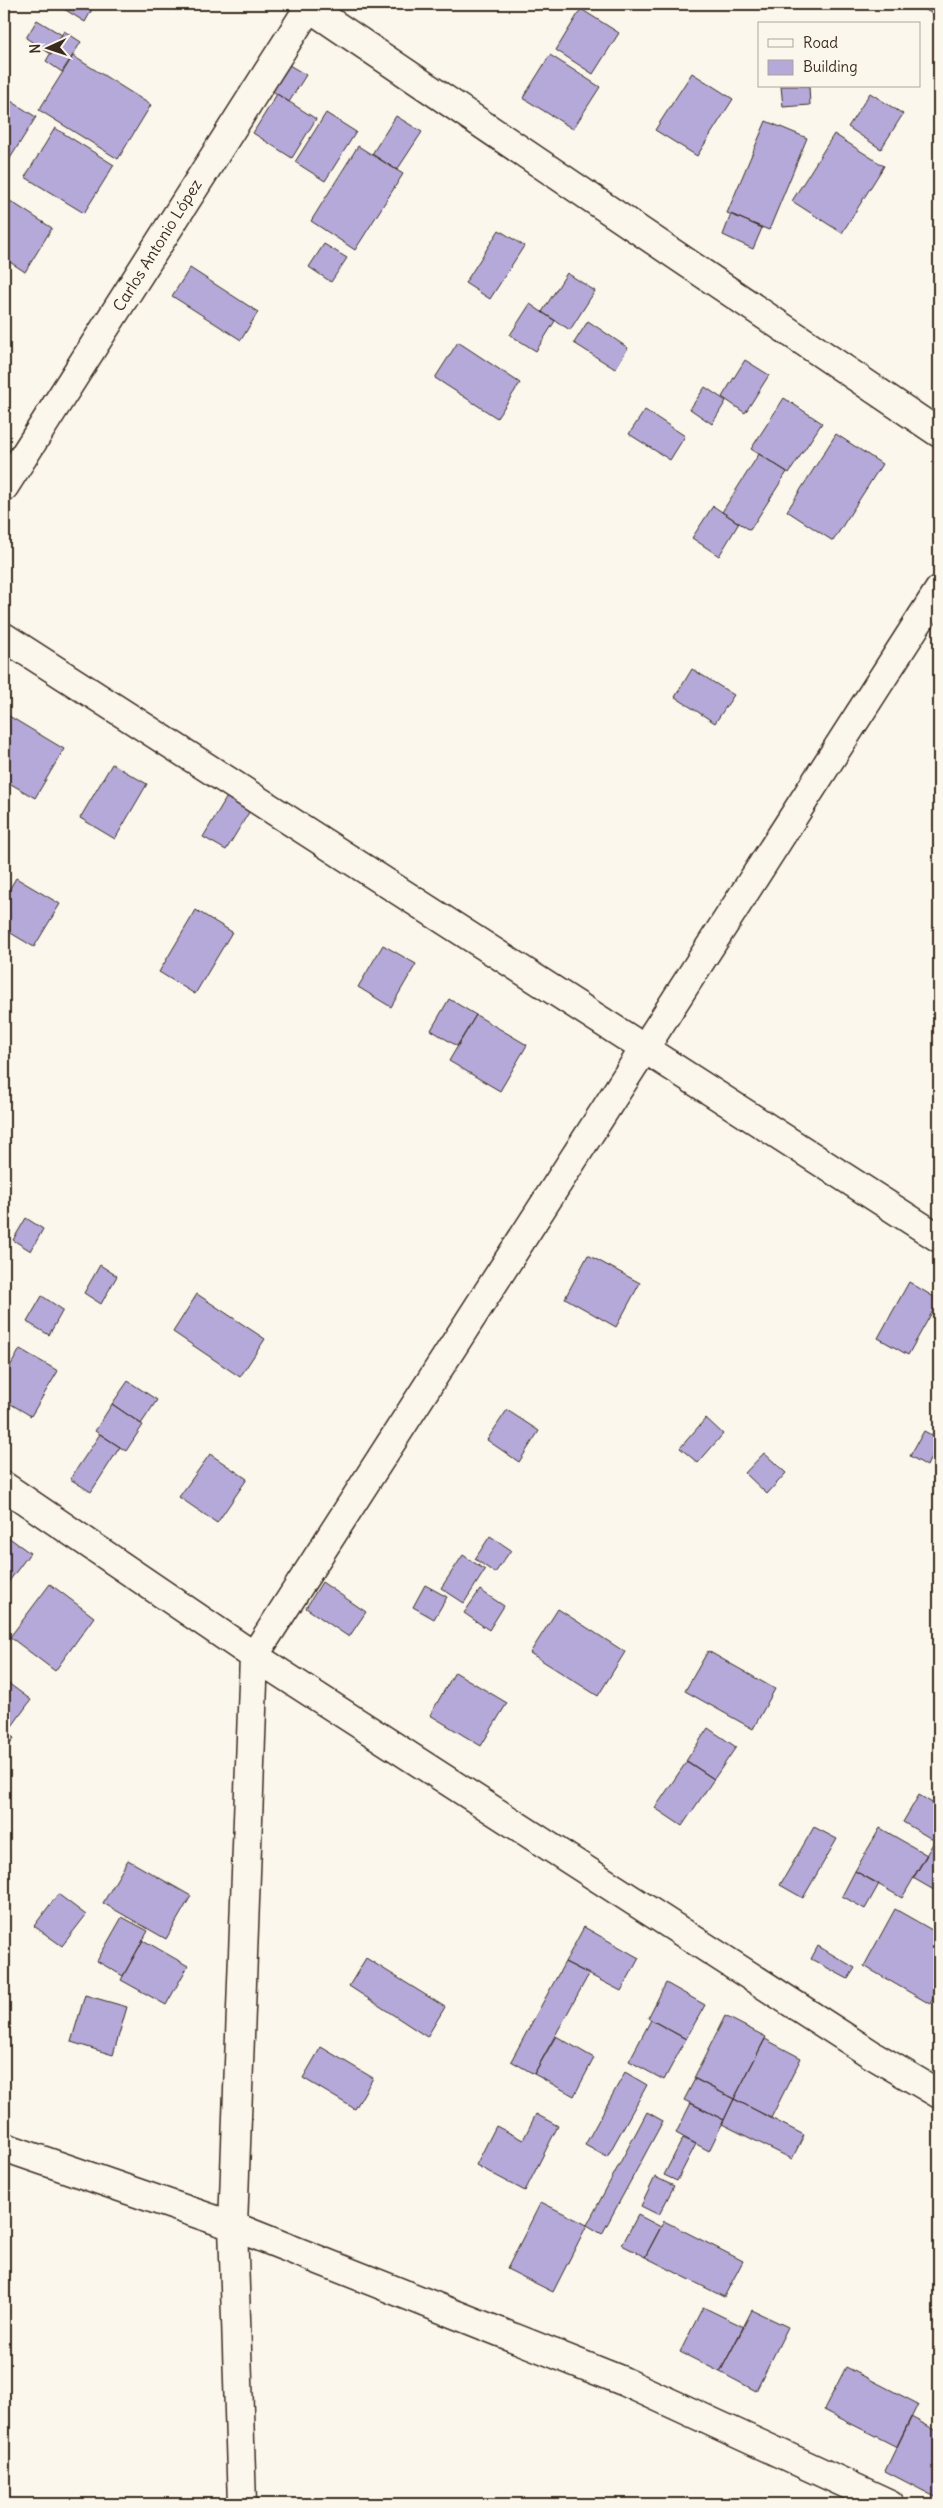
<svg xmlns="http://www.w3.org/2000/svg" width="943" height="2508" font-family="Delius,sans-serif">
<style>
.building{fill:#b5a9da;stroke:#3b2a1e}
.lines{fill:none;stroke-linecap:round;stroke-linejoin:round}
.minor-casing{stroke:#3b2a1e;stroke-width:31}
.minor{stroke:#fbf7ec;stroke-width:28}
.labels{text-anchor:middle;stroke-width:4;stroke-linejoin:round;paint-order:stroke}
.street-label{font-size:16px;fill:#3b2a1e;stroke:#fbf7ec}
</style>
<rect width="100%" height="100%" fill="#fbf7ec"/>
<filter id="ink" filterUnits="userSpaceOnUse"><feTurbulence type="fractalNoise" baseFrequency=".02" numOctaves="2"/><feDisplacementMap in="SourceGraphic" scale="10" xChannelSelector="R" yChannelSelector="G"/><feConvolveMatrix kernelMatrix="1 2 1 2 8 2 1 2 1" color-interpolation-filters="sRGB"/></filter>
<g filter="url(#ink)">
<!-- building -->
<path class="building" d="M56,4H95L85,22Z
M916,4H939V18Z
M581,9L619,33L593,74L556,50Z
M37,20L62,35L51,54L26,38Z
M64,31L81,42L62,72L46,61Z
M550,55L600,87L573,129L523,98Z
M73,56L151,105L118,159L39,110Z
M284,62L306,75L289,102L268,88Z
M692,73L733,99L697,156L655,130Z
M781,86H809L810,105L783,107Z
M870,93L903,114L881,149L848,127Z
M277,94L316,119L292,158L253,133Z
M11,101L36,117L4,168V113Z
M326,113L356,132L325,181L295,162Z
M396,116L422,132L397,170L372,154Z
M766,121L807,138L769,230L727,213Z
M55,128L114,165L84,213L25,177Z
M834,134L884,166L842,233L792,201Z
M358,146L403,174L355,250L311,221Z
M4,197L52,228L25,272L4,258Z
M731,214L762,228L753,249L723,235Z
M499,230L524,246L490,299L465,283Z
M324,244L347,258L331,282L309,267Z
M190,268L258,312L241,340L172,296Z
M567,273L595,291L570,330L542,312Z
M530,304L555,321L536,351L510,335Z
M588,321L628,348L615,369L574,343Z
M458,342L520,383L497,418L435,378Z
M745,360L769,375L745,413L722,397Z
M705,387L726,401L712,424L690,409Z
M784,398L822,423L789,473L751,449Z
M645,410L685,436L670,460L629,434Z
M836,434L882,464L833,541L787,511Z
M759,454L787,472L750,530L722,512Z
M713,506L739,523L719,556L692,538Z
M692,669L734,695L715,723L675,697Z
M4,713L64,749L35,798L4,780Z
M112,764L147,784L115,839L80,818Z
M228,795L251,809L226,850L203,837Z
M16,878L60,904L34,947L4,929V898Z
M196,910L232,932L195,994L159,972Z
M383,945L416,964L391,1007L358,987Z
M4,952L9,954L4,963Z
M449,999L476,1015L457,1046L431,1030Z
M476,1015L527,1045L500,1091L449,1061Z
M26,1218L43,1229L31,1251L13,1240Z
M588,1255L640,1283L616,1327L565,1298Z
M100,1265L117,1276L101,1304L84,1293Z
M909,1282L939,1300L908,1355L878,1338Z
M197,1294L265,1339L240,1377L173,1332Z
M42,1296L63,1310L49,1335L27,1322Z
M20,1349L58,1371L31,1416L4,1400V1377Z
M128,1381L157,1400L141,1424L112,1404Z
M112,1404L143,1425L126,1451L95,1431Z
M507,1410L539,1431L519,1462L487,1440Z
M706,1418L723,1434L698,1463L680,1448Z
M924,1431L939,1439L927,1466L910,1456Z
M100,1434L120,1447L91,1492L70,1479Z
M764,1453L786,1473L767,1494L745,1473Z
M210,1454L247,1479L217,1523L179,1497Z
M4,1534L30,1553L4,1588Z
M490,1536L511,1550L495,1573L475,1559Z
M463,1555L485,1570L464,1603L441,1588Z
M322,1582L366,1612L349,1637L306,1608Z
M50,1584L94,1617L55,1671L10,1637Z
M425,1585L447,1597L434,1619L413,1607Z
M480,1590L504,1606L489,1630L464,1613Z
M558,1609L625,1652L598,1696L530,1653Z
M708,1651L775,1689L753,1729L685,1691Z
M455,1672L507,1703L481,1746L430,1715Z
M4,1680L31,1700L7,1733L4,1731Z
M708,1728L736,1747L714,1779L686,1761Z
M4,1731L14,1738L4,1751Z
M687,1761L714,1779L682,1826L655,1808Z
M919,1795L939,1807V1833L935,1841L903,1822Z
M814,1827L837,1839L803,1898L780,1885Z
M880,1828L927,1855L902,1898L855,1871Z
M939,1833V1893L913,1878Z
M128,1860L191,1896L166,1939L103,1903Z
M855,1871L879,1884L865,1909L842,1896Z
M58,1894L86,1915L62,1946L34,1926Z
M895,1909L939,1934V1988L930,2004L864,1966Z
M122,1917L148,1931L123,1976L97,1961Z
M584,1927L639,1958L621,1991L565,1962Z
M143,1940L188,1966L166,2005L121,1980Z
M818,1946L855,1968L848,1979L811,1959Z
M366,1958L445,2007L427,2037L349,1986Z
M565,1962L589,1974L534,2074L511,2061Z
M666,1983L705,2005L686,2039L648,2018Z
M85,1995L127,2007L113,2055L71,2042Z
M725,2016L766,2037L734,2099L694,2078Z
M651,2020L686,2039L664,2080L629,2061Z
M556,2036L594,2058L574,2096L534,2074Z
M765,2039L801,2058L771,2118L734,2099Z
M321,2047L373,2078L355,2109L303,2078Z
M625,2072L647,2085L607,2157L585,2145Z
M695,2079L734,2099L724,2120L684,2100Z
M734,2099L804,2135L792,2159L722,2124Z
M691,2103L724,2120L709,2151L676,2133Z
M647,2112L663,2121L602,2234L587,2225Z
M536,2114L558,2126L525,2191L476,2165L496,2126L523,2140Z
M683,2138L696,2144L677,2181L664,2175Z
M655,2177L674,2186L659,2215L641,2206Z
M541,2202L587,2225L553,2292L507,2269Z
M638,2215L661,2227L645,2257L622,2245Z
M664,2221L743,2261L724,2297L645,2257Z
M703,2307L744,2327L720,2372L680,2352Z
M752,2310L788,2327L756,2391L720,2372Z
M846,2367L918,2404L897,2447L824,2410Z
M911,2417L939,2432V2499L885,2471Z"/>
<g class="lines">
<!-- minor casing -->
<g class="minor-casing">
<path id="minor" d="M304,4L939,433
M4,487L311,4
M4,637L939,1238
M4,1486L254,1656L871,2054L939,2094
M4,2147L233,2226L623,2381L890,2504
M242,2504L233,2226L254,1656L939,590"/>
</g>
<!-- minor -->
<use href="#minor" class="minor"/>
</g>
</g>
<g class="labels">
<!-- street labels -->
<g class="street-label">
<text transform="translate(157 245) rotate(-58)" y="6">Carlos Antonio López</text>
</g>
</g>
<!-- margin -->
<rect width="943" height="2508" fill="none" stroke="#fbf7ec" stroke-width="20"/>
<rect x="10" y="10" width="923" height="2488" fill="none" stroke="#3b2a1e" stroke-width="2" filter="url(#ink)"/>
<!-- legend -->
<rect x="758" y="22" width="162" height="65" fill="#fbf7ec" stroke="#aea59a"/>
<rect x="768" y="39" width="25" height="8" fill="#fbf7ec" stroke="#aea59a"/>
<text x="803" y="48" font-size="15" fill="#3b2a1e">Road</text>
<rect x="768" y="60" width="25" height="15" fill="#b5a9da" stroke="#aea59a"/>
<text x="803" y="72" font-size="15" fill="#3b2a1e">Building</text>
<!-- north arrow -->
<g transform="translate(48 48) rotate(267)" stroke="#fbf7ec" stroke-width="4" paint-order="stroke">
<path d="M0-4L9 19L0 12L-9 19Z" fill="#3b2a1e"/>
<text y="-8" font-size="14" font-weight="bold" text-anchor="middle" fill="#3b2a1e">N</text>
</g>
</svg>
